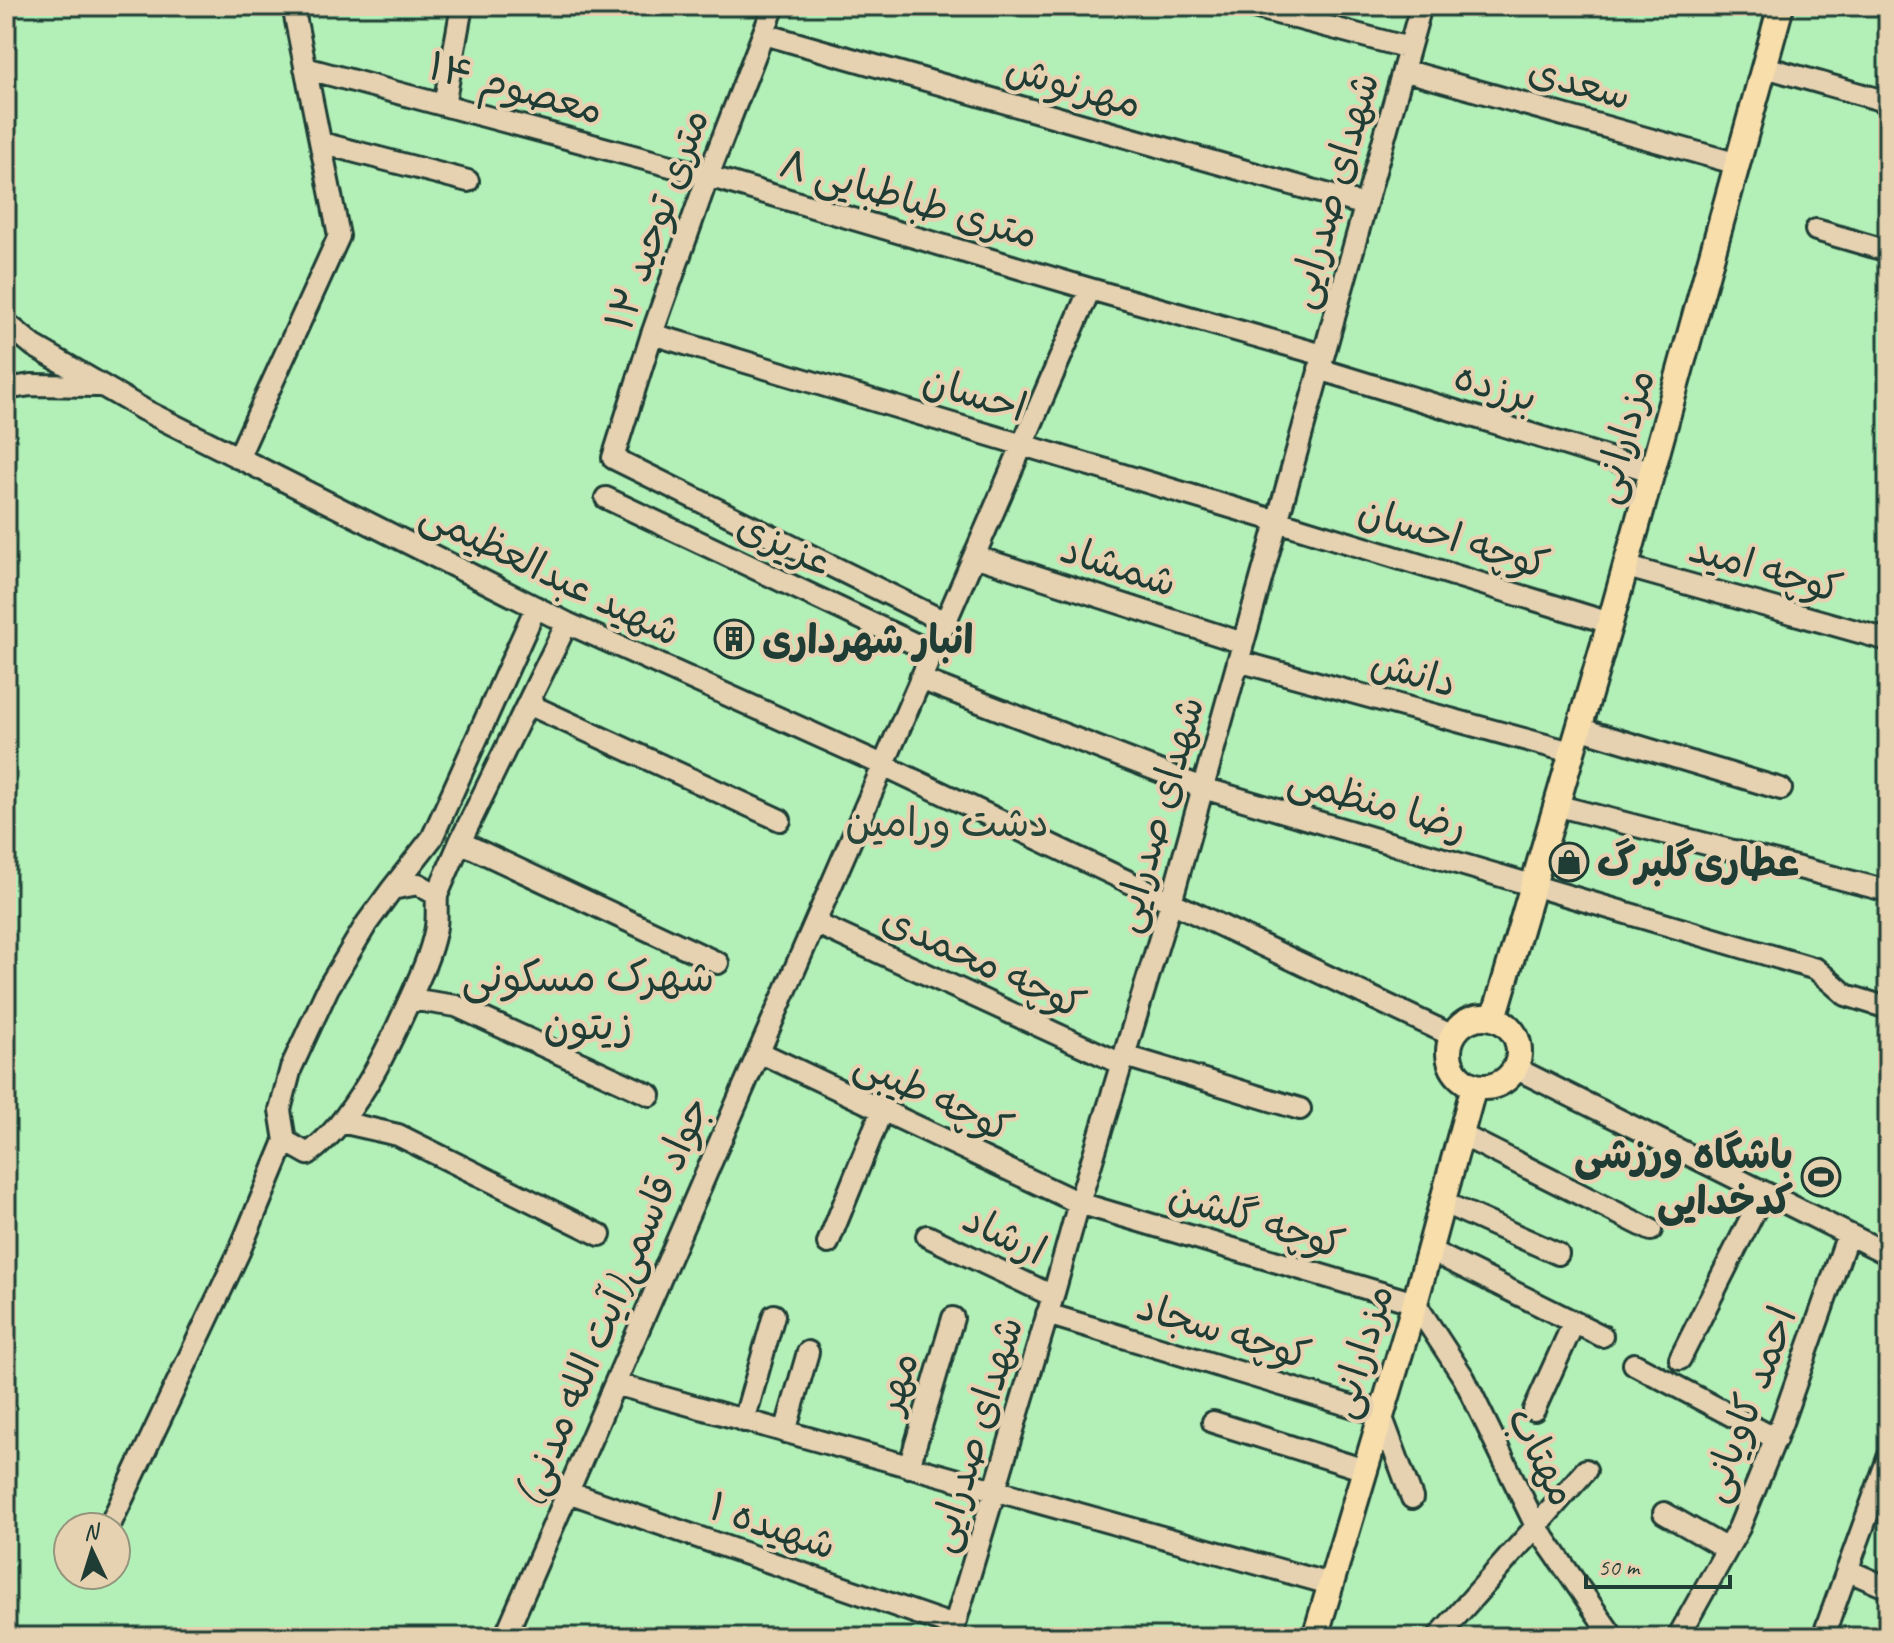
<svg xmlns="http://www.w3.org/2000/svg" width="1894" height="1643" font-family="Caveat,'Playpen Sans Arabic',sans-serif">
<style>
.green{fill:#b2f0b7;stroke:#689676;stroke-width:2;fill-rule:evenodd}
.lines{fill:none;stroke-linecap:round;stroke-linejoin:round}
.minor-casing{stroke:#1f3d34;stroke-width:26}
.major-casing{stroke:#1f3d34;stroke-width:30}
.minor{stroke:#e6d2b1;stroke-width:20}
.major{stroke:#f8deab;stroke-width:24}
.labels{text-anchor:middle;stroke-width:8;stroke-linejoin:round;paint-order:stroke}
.street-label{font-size:40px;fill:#1f3d34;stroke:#e6d2b1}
.poi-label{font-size:40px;font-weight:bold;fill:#1f3d34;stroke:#e6d2b1;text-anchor:start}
.park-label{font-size:40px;fill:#26463b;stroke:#e6d2b1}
.neighbourhood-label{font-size:42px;fill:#1f3d34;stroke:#e6d2b1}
</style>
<rect width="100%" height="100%" fill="#e6d2b1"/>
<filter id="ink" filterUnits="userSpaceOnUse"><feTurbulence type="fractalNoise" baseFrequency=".0125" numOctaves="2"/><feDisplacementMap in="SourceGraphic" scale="16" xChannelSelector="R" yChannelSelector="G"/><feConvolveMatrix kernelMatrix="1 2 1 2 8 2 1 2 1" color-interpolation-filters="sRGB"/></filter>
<g filter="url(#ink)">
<!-- green -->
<path class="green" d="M6,6H1888V1637H6ZM68,1527H116V1575H68Z"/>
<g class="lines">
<!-- minor casing -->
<g class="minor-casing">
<path id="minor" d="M774,6L708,176L652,334L613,458L945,622
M1250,6L1409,48
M764,34L1365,205
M1765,67L1888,102
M305,68L708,176L1090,289L1323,355
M1403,70L1738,164
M444,105L462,6
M321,143L468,181
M1816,230L1888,251
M6,323L34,346L144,410L567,623L883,765L1453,1036
M652,334L1277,521L1610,623
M1319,369L1651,471
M6,389L31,385L97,386
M238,458L339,236L293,6
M606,498L932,652
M974,556L1243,643
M1624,566L1888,640
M1238,661L1571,752
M920,679L1203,788L1816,969L1846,995L1888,1008
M528,704L780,820
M1578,728L1781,789
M1555,805L1888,891
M460,842L718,963
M418,884L437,895C436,907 438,921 435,932C430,956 419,979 409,1001C387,1051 353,1122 308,1154L285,1141L280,1110L291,1068L328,988L367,923L392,889Z
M392,889L432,838L536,607
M437,895L460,842L567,623
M815,923L1122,1064
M410,999L456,1006L650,1095
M759,1052L1079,1203L1415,1303L1464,1378L1536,1526L1613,1637
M1125,1056L1300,1109
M1515,1068L1888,1254
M341,1122L398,1135L600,1235
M1460,1134L1651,1230
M1442,1202L1558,1254
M927,1236L1053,1296
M828,1243L882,1110
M1429,1250L1602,1336
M1047,1314L1381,1415L1412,1498
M1680,1359L1764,1192
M1634,1364L1776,1439
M615,1384L1330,1584
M1534,1410L1574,1322
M744,1421L774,1315
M1213,1422L1365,1470
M785,1432L808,1352
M909,1467L953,1318
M568,1492L954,1626
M1664,1513L1727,1549
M109,1527L239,1252L285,1141
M1847,1570L1888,1588
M505,1637L1090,289
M951,1637L1053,1296L1079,1203L1171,902L1421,6
M1438,1637L1586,1470
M1678,1637L1739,1528L1781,1425L1848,1234
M1823,1637L1888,1458"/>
</g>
<!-- major casing -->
<g class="major-casing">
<path id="major" d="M1449 1052a35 35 0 1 1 70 0a35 35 0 1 1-70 0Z
M1494,1018L1610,623L1781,6
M1315,1637L1415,1303L1474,1086"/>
</g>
<!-- minor -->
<use href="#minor" class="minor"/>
<!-- major -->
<use href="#major" class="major"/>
</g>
</g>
<!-- icons -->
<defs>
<g id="building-ring" transform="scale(2)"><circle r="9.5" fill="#e6d2b1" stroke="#1f3d34" stroke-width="1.5"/><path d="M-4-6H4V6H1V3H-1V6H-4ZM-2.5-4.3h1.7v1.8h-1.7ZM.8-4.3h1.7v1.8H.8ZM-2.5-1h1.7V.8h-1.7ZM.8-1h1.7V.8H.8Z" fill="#1f3d34"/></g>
<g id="shop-ring" transform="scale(2)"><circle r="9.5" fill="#e6d2b1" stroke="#1f3d34" stroke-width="1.5"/><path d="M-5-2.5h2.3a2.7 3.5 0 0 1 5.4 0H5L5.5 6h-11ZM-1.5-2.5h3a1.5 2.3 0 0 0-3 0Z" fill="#1f3d34"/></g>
<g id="stadium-ring" transform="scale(2)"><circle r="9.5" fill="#e6d2b1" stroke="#1f3d34" stroke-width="1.5"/><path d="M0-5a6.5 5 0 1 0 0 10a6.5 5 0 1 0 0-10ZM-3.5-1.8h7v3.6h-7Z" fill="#1f3d34"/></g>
</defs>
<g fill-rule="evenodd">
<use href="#building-ring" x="734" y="639"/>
<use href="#shop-ring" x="1569" y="862"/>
<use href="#stadium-ring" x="1821" y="1177"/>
</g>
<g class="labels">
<!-- street labels -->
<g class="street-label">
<text transform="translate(1580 82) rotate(16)" y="14">سعدی</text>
<text transform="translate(1074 85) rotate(16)" y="14">مهرنوش</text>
<text transform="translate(516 87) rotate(15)" y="14">۱۴ معصوم</text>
<text transform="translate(1332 190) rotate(-74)" y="14">شهدای صدرایی</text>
<text transform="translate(909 198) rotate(16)" y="14">۸ متری طباطبایی</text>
<text transform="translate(656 219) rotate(-70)" y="14">۱۲ متری توحید</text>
<text transform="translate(1496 386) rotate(17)" y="14">برزده</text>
<text transform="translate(975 393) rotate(17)" y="14">احسان</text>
<text transform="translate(1622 436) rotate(-74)" y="14">مزدارانی</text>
<text transform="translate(1454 537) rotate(17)" y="14">کوچه احسان</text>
<text transform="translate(785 543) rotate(25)" y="14">عزیزی</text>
<text transform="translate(1119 565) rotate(18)" y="14">شمشاد</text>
<text transform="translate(1766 568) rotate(16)" y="14">کوچه امید</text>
<text transform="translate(551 572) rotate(26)" y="14">شهید عبدالعظیمی</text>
<text transform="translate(1414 672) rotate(15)" y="14">دانش</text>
<text transform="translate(1378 802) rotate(16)" y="14">رضا منظمی</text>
<text transform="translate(1157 814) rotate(-74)" y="14">شهدای صدرایی</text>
<text transform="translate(984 961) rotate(25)" y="14">کوچه محمدی</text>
<text transform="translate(934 1095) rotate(25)" y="14">کوچه طیبی</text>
<text transform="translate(1257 1219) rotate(17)" y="14">کوچه گلشن</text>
<text transform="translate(1005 1234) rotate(26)" y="14">ارشاد</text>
<text transform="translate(611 1301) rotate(-67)" y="14">جواد قاسمی(آیت الله مدنی)</text>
<text transform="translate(1224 1330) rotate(17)" y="14">کوچه سجاد</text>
<text transform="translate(1360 1351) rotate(-73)" y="14">مزدارانی</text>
<text transform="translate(896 1382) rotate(-73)" y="14">مهر</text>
<text transform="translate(1747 1404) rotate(-69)" y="14">احمد کاویانی</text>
<text transform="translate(974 1434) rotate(-73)" y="14">شهدای صدرایی</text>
<text transform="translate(1543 1456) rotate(63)" y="14">مهتاب</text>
<text transform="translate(773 1525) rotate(19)" y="14">شهیده ۱</text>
</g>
<!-- poi labels -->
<g class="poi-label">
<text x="762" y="653">انبار شهرداری</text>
<text x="1597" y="876">عطاری‌گلبرگ</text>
<text x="1793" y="1168" text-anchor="end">باشگاه ورزشی<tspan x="1793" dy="46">کدخدایی</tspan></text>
</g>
<!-- park labels -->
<g class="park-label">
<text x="947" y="836">دشت ورامین</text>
</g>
<!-- neighbourhood labels -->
<g class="neighbourhood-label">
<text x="588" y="991">شهرک مسکونی<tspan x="588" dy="48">زیتون</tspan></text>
</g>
</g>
<!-- margin -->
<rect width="1894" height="1643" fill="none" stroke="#e6d2b1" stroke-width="32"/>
<rect x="16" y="16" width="1862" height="1611" fill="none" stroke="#1f3d34" stroke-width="3" filter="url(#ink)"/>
<!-- north arrow -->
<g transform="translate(92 1551) rotate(356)"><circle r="38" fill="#e6d2b1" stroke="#96967f" stroke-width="2"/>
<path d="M0-6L14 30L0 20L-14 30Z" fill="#1f3d34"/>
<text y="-12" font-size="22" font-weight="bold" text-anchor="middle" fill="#1f3d34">N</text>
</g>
<!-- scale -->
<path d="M1586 1575v12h144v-12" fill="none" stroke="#1f3d34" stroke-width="4"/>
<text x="1598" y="1575" font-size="24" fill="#1f3d34" stroke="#e6d2b1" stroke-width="6" paint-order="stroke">50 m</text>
</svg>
